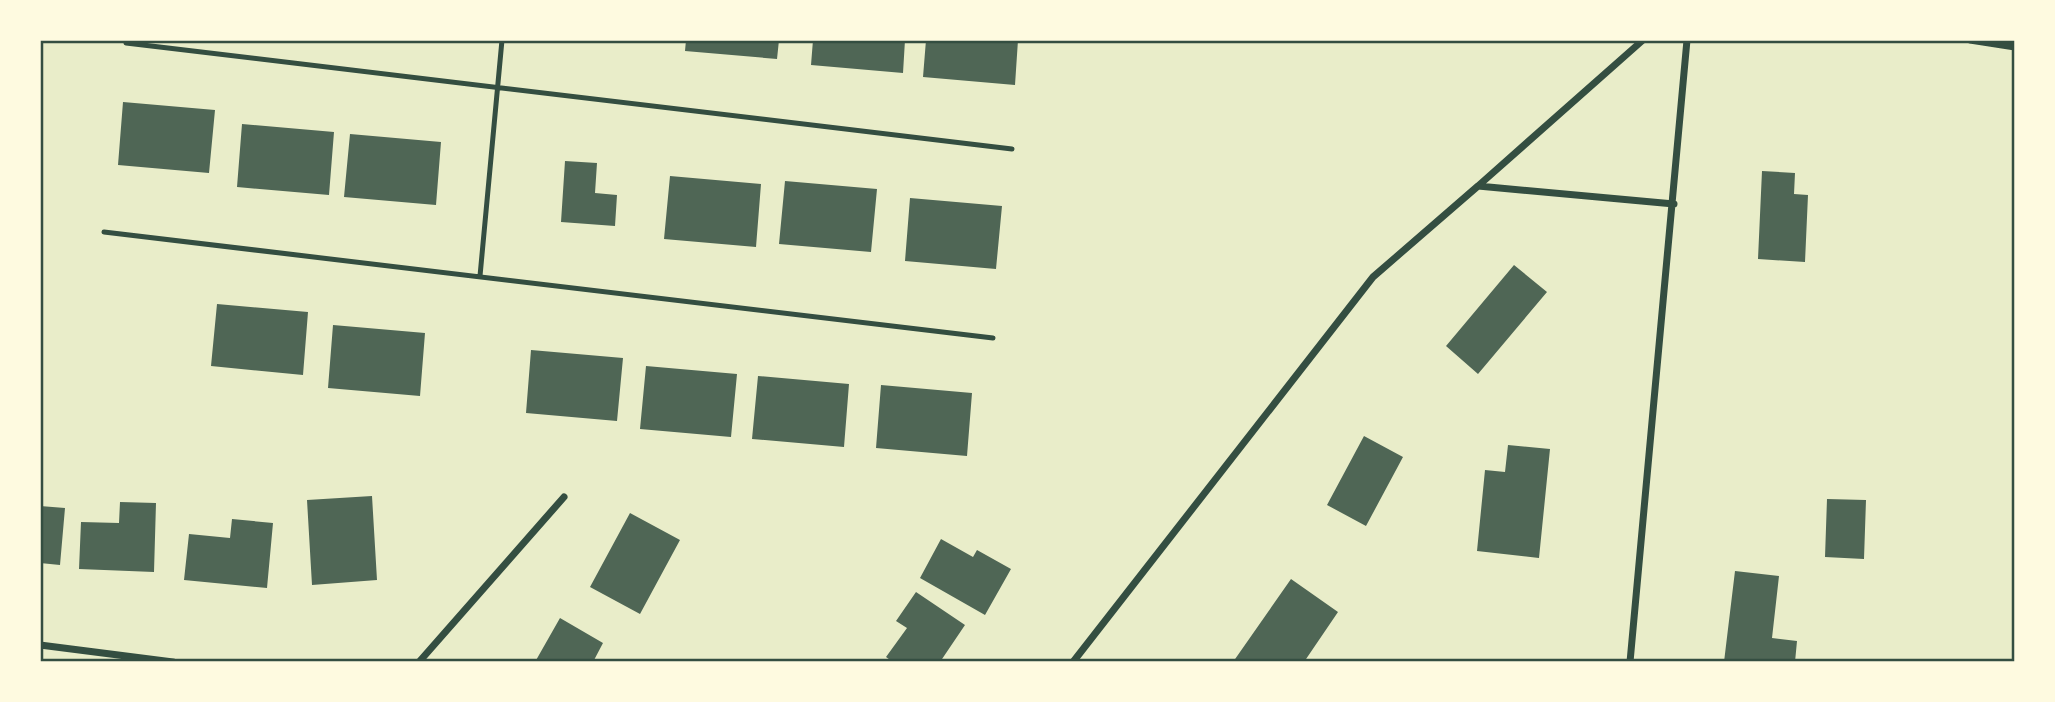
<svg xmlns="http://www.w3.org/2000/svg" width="2055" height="702" font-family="Mulish,sans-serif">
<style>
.building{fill:#4f6655}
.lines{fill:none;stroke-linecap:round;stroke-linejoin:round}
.service{stroke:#344e41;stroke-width:5}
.minor{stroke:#344e41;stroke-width:7}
.neatline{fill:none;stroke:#344e41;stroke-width:2.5}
</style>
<rect width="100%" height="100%" fill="#e9edc9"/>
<!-- building -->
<path class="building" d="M686,40H779L777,59L685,51Z
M813,40H905L903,73L811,65Z
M926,40H1018L1015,85L923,77Z
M123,102L215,110L209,173L118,165Z
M242,124L334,132L329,195L237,187Z
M350,134L441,142L436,205L344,197Z
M565,161L597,163L595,193L617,195L615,226L561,222Z
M1762,171L1795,173L1794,194L1808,195L1805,262L1758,259Z
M670,176L761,184L756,247L664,239Z
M785,181L877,189L871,252L779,244Z
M910,198L1002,206L996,269L905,261Z
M1514,265L1547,292L1478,374L1446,346Z
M217,304L308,312L303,375L211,366Z
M333,325L425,333L420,396L328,388Z
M531,350L623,358L617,421L526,413Z
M646,366L737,374L731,437L640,429Z
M758,376L849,384L844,447L752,439Z
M881,385L972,393L967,456L876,448Z
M1364,436L1403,457L1366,526L1327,505Z
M1508,445L1550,449L1539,558L1477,551L1485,470L1505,472Z
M372,496L377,580L312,585L307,500Z
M1827,499L1866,500L1864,559L1825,557Z
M120,502L156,503L154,572L79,569L81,522L119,523Z
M40,506L65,508L60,565L40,563Z
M630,513L680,540L640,614L590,587Z
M232,519L273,523L267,588L184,580L189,534L230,538Z
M941,539L973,557L977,550L1011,569L985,615L920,578Z
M1735,571L1779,576L1772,638L1797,641L1795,662H1724Z
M1291,579L1338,612L1304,662H1233Z
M916,592L965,625L940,662H893L886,657L907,628L896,621Z
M560,618L603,643L593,662H535Z"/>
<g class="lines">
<!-- service -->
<path class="service" d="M126,43L1012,149
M104,232L993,338
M480,276L502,40"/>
<!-- minor -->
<path class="minor" d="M1970,40L2015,47
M1478,186L1643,40
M40,645L173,662
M419,662L564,497
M1073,662L1373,277L1478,186L1674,204
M1630,662L1687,40"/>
</g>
<!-- border -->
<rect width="2055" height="702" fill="none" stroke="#fefae0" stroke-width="84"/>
<rect x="42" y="42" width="1971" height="618" class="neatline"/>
</svg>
